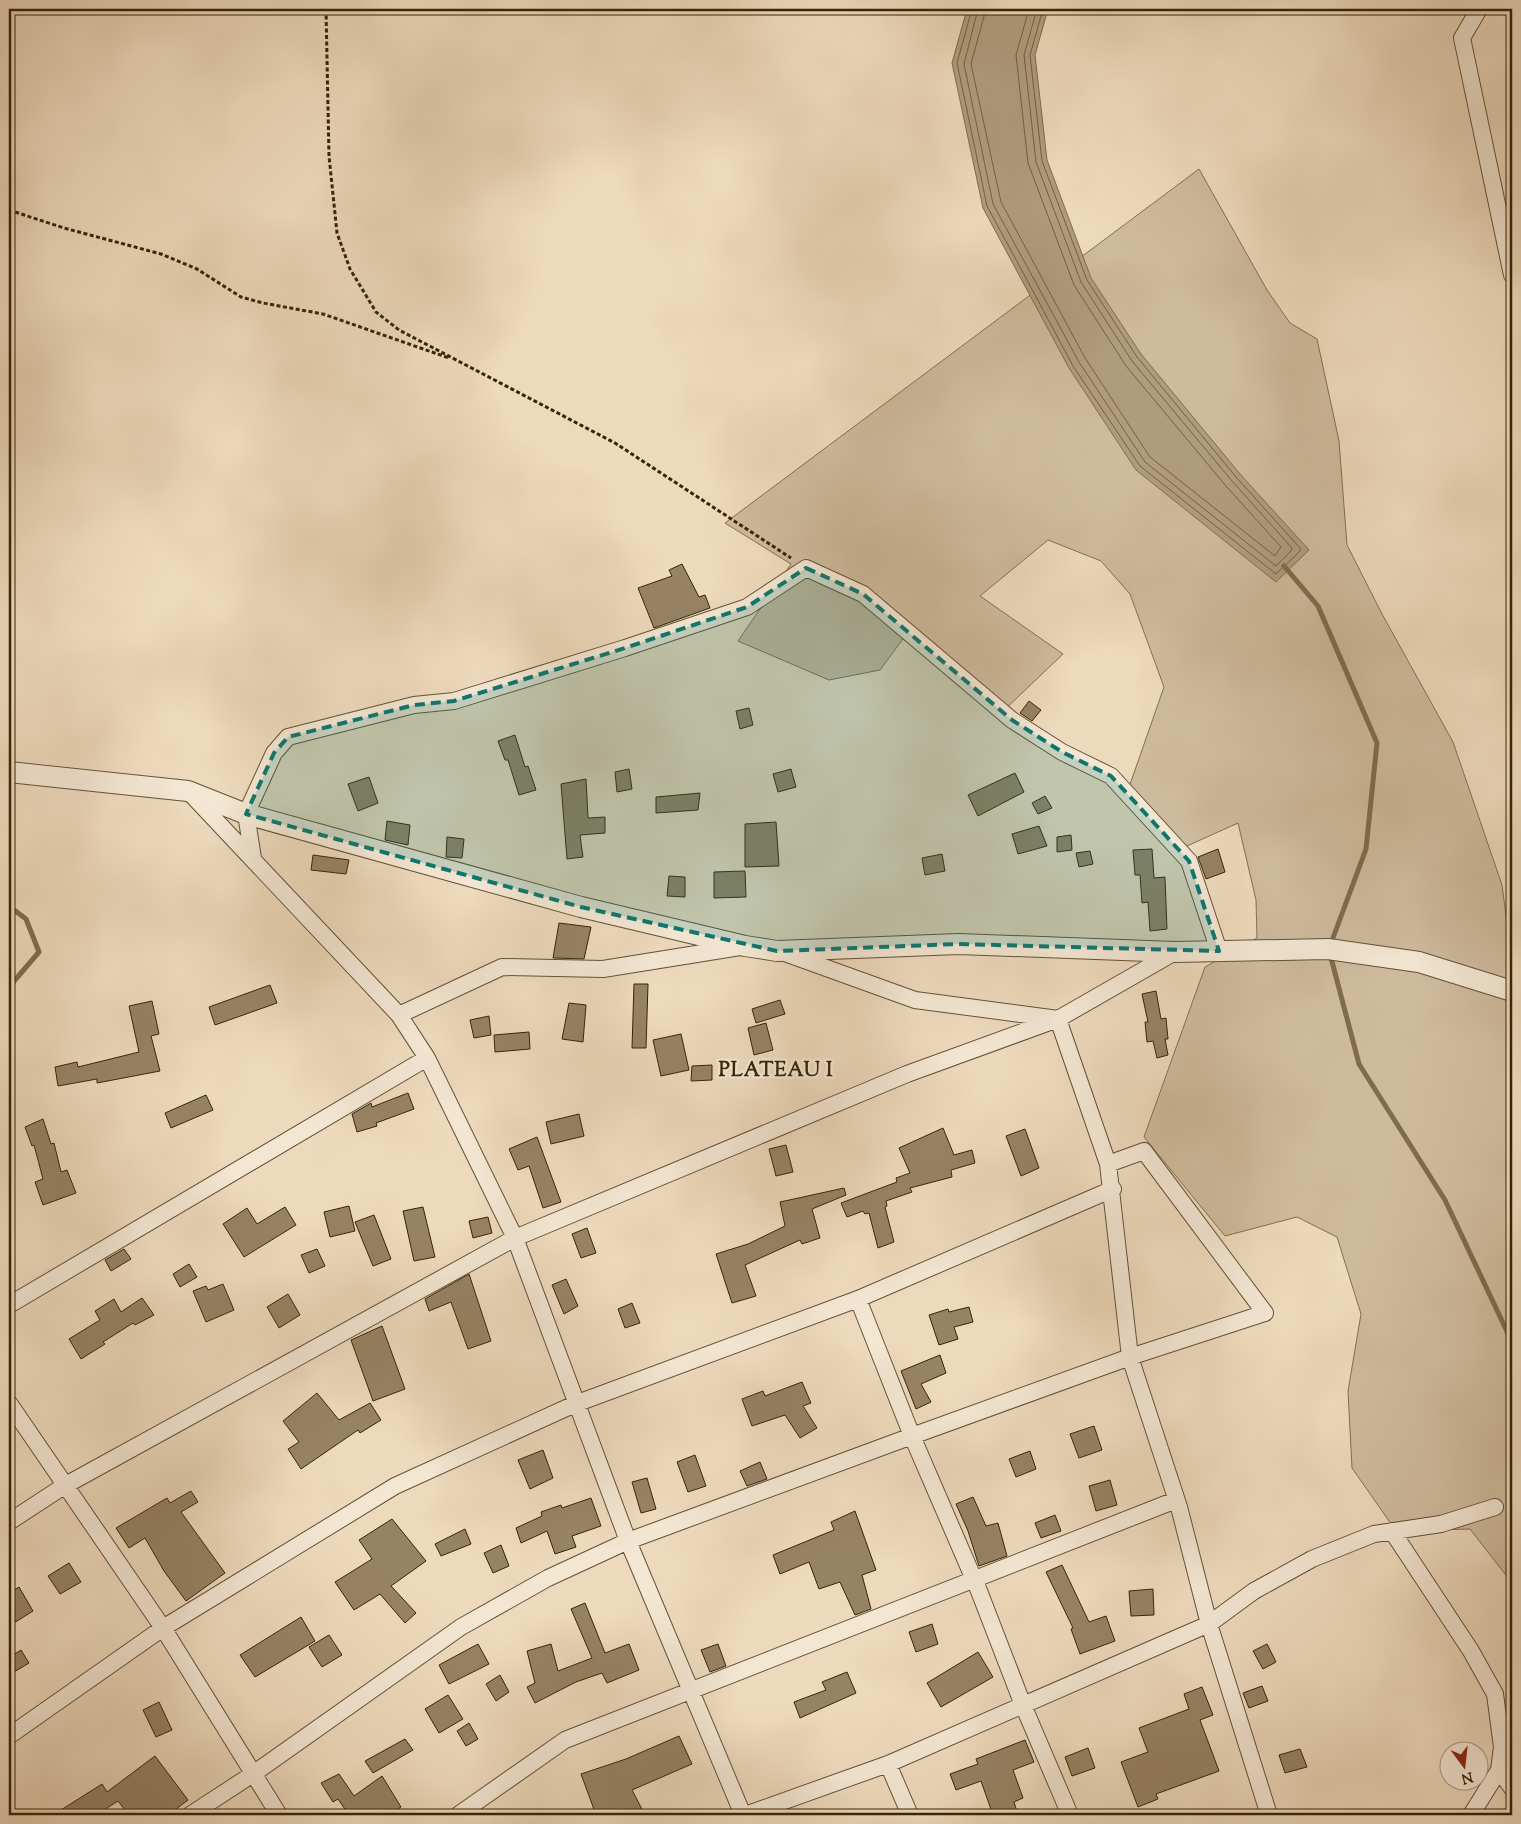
<svg xmlns="http://www.w3.org/2000/svg" width="1521" height="1824" font-family="'Sorts Mill Goudy',serif">
<style>
.green{fill:#ceba9d;stroke:#826f52}
.water{fill:#af9b7e;stroke:#7f6b4e}
.lines{fill:none;stroke-linecap:round;stroke-linejoin:round}
.shore{stroke:#736042;stroke-width:1}
.stream{stroke:#7f6b4e;stroke-width:5}
.building{fill:#968265;stroke:#372407}
.minor-casing{stroke:#645134;stroke-width:18}
.tertiary-casing{stroke:#645134;stroke-width:22}
.path{stroke:#372407;stroke-width:3;stroke-dasharray:4 2.5;stroke-linecap:butt}
.minor{stroke:#f3e6d3;stroke-width:16}
.tertiary{stroke:#f3e6d3;stroke-width:20}
.marked{fill:#0f766e;fill-opacity:0.2;stroke:#0f766e;stroke-width:4;stroke-dasharray:10 6;stroke-linejoin:round}
.labels{text-anchor:middle;stroke-width:4.5;stroke-linejoin:round;paint-order:stroke}
.district-label{font-size:20px;font-weight:bold;letter-spacing:1px;fill:#372407;stroke:#f3e6d3}
</style>
<rect width="100%" height="100%" fill="#edd9bc"/>
<filter id="stains"><feTurbulence type="fractalNoise" baseFrequency=".004" numOctaves="4"/><feColorMatrix values="0 0 0 0 .2 0 0 0 0 .09 0 0 0 0 .02 0 0 0 .5 -.17"/></filter>
<radialGradient id="worn" r=".72"><stop offset=".6" stop-color="#630" stop-opacity="0"/><stop offset="1" stop-color="#630" stop-opacity=".3"/></radialGradient>
<!-- green -->
<path class="green" d="M1199,169L1267,290L1290,323L1317,339L1339,441L1347,545L1382,614L1453,742L1502,885L1512,961V1583L1470,1529L1396,1531L1352,1468L1348,1391L1361,1314L1337,1237L1297,1217L1225,1236L1144,1137L1205,967L1257,938L1256,900L1238,823L1187,846L1127,793L1164,687L1130,594L1101,561L1048,540L980,596L1063,654L1000,714L908,632L880,670L829,680L738,641L791,564L725,523Z"/>
<!-- water -->
<path class="water" d="M967,9H1048L1035,55L1047,160L1091,278L1141,354L1240,474L1309,550L1276,582L1136,470L1069,368L983,208L952,63Z"/>
<g class="lines">
<!-- shore -->
<path class="shore" d="M972,9L957,63L987,206L1034,293L1073,366L1140,466L1276,574L1300,551V548L1236,477L1137,357L1087,280L1042,161L1030,55L1043,9
M978,9L964,64L993,204L1079,362L1145,462L1276,566L1291,551L1292,548L1232,481L1132,361L1081,282L1036,162L1024,55L1037,9
M986,9L971,64L1001,202L1085,358L1150,457L1275,556L1281,547L1226,486L1126,366L1074,285L1028,163L1016,55L1029,9"/>
<!-- stream -->
<path class="stream" d="M1284,566L1318,606L1377,743L1366,849L1330,946
M9,906L26,919L39,952L9,987
M1330,954L1359,1064L1445,1200L1512,1342"/>
</g>
<!-- building -->
<path class="building" d="M682,564L699,597L705,595L710,608L654,628L638,588L672,576L669,570Z
M1029,701L1041,710L1032,721L1020,713Z
M749,708L753,725L740,729L736,711Z
M515,735L525,767L528,766L536,790L519,795L508,760H505L498,741Z
M629,769L632,789L617,792L615,772Z
M791,769L796,787L778,792L773,774Z
M1015,773L1024,792L978,816L968,795Z
M369,777L378,803L358,811L348,784Z
M586,779L588,818L605,817V833L580,835L583,857L567,859L561,784Z
M700,793L698,810L656,813V797Z
M1045,796L1052,808L1038,814L1032,803Z
M387,821L410,825L408,845L385,840Z
M776,822L779,866L745,867V824Z
M1039,826L1047,846L1018,854L1012,834Z
M1071,835L1072,850L1057,852V837Z
M447,837L464,839L462,858L446,857Z
M1152,849L1154,878L1165,877L1167,929L1150,931L1148,902L1142,903L1140,875H1135L1133,850Z
M1218,849L1225,872L1206,879L1198,857Z
M1090,851L1093,864L1079,867L1076,853Z
M942,854L945,871L925,875L922,858Z
M313,855L349,860L346,874L311,870Z
M745,871L746,897L714,898V872Z
M669,876L685,877V897L667,896Z
M559,923L591,927L584,959L553,958Z
M634,984H648L646,1048H632Z
M270,985L277,1003L215,1025L209,1007Z
M1156,991L1161,1019L1166,1018L1168,1039H1165L1168,1055L1157,1058L1153,1041L1147,1042L1145,1022H1148L1142,994Z
M780,1000L785,1014L756,1023L752,1009Z
M152,1001L159,1034L151,1036L160,1071L97,1083V1079L58,1086L55,1067L77,1062L78,1067L139,1052L129,1006Z
M569,1003L586,1005L583,1042L562,1039Z
M489,1016L491,1035L474,1038L470,1020Z
M766,1023L773,1050L754,1055L748,1028Z
M529,1032L530,1049L495,1052L494,1035Z
M681,1034L689,1070L661,1076L653,1040Z
M712,1065V1080L691,1081L692,1066Z
M408,1093L414,1109L376,1123L377,1126L357,1132L352,1114L371,1103L372,1107Z
M206,1095L213,1110L171,1128L165,1113Z
M579,1114L584,1136L551,1144L546,1122Z
M43,1119L51,1144L54,1143L61,1172L67,1170L76,1193L43,1205L35,1182L43,1179L34,1145L32,1146L25,1127Z
M943,1128L954,1155L972,1150L975,1163L951,1170L952,1177L910,1188L912,1192L886,1201L887,1206L885,1207L894,1242L878,1248L869,1213L865,1214L863,1211L847,1217L841,1203L897,1182L896,1178L910,1173L899,1148Z
M1025,1129L1039,1168L1021,1176L1006,1136Z
M537,1137L561,1202L543,1208L529,1166L518,1170L509,1149Z
M786,1145L793,1172L776,1176L769,1149Z
M844,1188L846,1195L812,1209L820,1238L802,1244L800,1240L745,1265L756,1296L732,1303L716,1254L748,1244L785,1226L780,1202Z
M349,1206L355,1231L330,1237L324,1212Z
M285,1207L296,1225L244,1257L223,1224L247,1208L257,1224Z
M423,1207L435,1257L414,1261L403,1211Z
M374,1215L391,1259L373,1266L355,1222Z
M488,1217L492,1233L473,1238L469,1221Z
M587,1228L596,1253L581,1258L572,1234Z
M124,1249L131,1259L111,1271L105,1260Z
M317,1249L325,1266L309,1273L301,1255Z
M189,1264L197,1277L180,1287L173,1274Z
M469,1274L491,1341L468,1349L451,1302L429,1311L425,1299Z
M566,1279L578,1306L564,1314L552,1285Z
M223,1284L234,1310L206,1322L193,1291L206,1286L208,1290Z
M288,1294L300,1315L279,1328L267,1307Z
M142,1298L154,1315L135,1325L133,1323L103,1342L105,1344L81,1359L69,1339L100,1320L95,1311L114,1299L121,1312Z
M632,1303L640,1323L625,1328L618,1309Z
M969,1307L973,1322L954,1327L958,1339L939,1345L929,1315L948,1309L949,1312Z
M382,1326L405,1389L373,1401L351,1340Z
M940,1355L946,1373L921,1384L931,1402L916,1409L901,1371Z
M802,1382L811,1403L803,1406L817,1428L800,1438L785,1415L752,1426L742,1399L763,1391L765,1396Z
M317,1393L339,1420L370,1403L381,1420L360,1433L358,1430L301,1469L288,1449L299,1442L283,1421Z
M1094,1426L1102,1450L1079,1458L1070,1434Z
M543,1450L553,1478L530,1489L518,1460Z
M1030,1451L1036,1469L1016,1477L1009,1459Z
M695,1455L706,1486L688,1492L677,1462Z
M760,1462L767,1479L747,1486L740,1471Z
M647,1478L656,1509L641,1513L632,1482Z
M1110,1480L1117,1505L1096,1511L1089,1486Z
M191,1491L198,1502L181,1512L225,1573L186,1601L164,1571L145,1538L129,1548L116,1528L167,1498L170,1503Z
M973,1497L986,1526L998,1523L1007,1556L979,1566L968,1531L956,1504Z
M591,1498L601,1526L572,1536L576,1547L555,1554L547,1531L521,1543L516,1528L542,1516L541,1512L561,1505L562,1508Z
M855,1511L876,1570L862,1575L871,1609L855,1615L840,1582L819,1589L809,1562L780,1574L773,1555L834,1530L831,1522Z
M1055,1515L1061,1531L1041,1538L1035,1523Z
M392,1519L426,1561L391,1586L416,1613L405,1623L380,1594L354,1610L335,1582L372,1559L359,1540Z
M465,1529L471,1544L441,1556L435,1544Z
M501,1545L509,1566L493,1573L484,1553Z
M69,1563L81,1582L60,1594L48,1576Z
M1062,1565L1089,1622L1106,1616L1115,1641L1080,1654L1071,1629L1073,1628L1046,1572Z
M19,1587L33,1611L9,1626V1593Z
M1153,1589L1154,1615L1131,1616L1129,1591Z
M585,1603L605,1653L629,1644L639,1670L607,1683L602,1673L576,1682L535,1703L527,1687L535,1683L527,1651L551,1644L558,1671L592,1658L571,1609Z
M301,1617L315,1641L255,1677L240,1655Z
M932,1624L938,1644L916,1652L909,1632Z
M329,1635L342,1655L322,1667L309,1647Z
M478,1644L489,1664L449,1684L439,1665Z
M718,1644L726,1666L710,1672L701,1650Z
M1267,1644L1276,1662L1263,1669L1253,1651Z
M21,1650L29,1663L9,1675V1658Z
M978,1652L993,1677L941,1707L927,1683Z
M847,1672L856,1693L800,1718L794,1702L826,1690L822,1682Z
M500,1675L509,1692L496,1701L486,1684Z
M1262,1686L1268,1701L1249,1708L1243,1693Z
M1202,1687L1213,1715L1200,1720L1219,1771L1156,1794L1158,1799L1138,1807L1121,1762L1148,1752L1139,1728L1189,1709L1184,1694Z
M448,1695L463,1719L439,1733L425,1709Z
M159,1702L172,1730L156,1737L143,1710Z
M469,1723L478,1739L466,1746L457,1731Z
M679,1736L692,1764L632,1790L645,1815H596L581,1774L626,1759Z
M405,1739L413,1750L373,1773L365,1761Z
M1025,1740L1034,1762L1013,1770L1023,1798L1014,1802L1018,1815H993L981,1781L956,1790L950,1774L978,1764L976,1759Z
M1088,1748L1095,1768L1072,1776L1065,1757Z
M1300,1749L1307,1767L1285,1773L1279,1755Z
M155,1756L188,1800L168,1815H129L118,1801L96,1815H53L102,1784L107,1792Z
M339,1774L354,1796L382,1776L401,1807L389,1815H349L338,1799L333,1802L321,1783Z"/>
<g class="lines">
<!-- minor casing -->
<g class="minor-casing">
<path id="minor" d="M1479,9L1462,38L1512,275
M190,793L399,1015L427,1058L515,1238L628,1541L743,1815
M253,858L246,814L274,753L288,737L414,705L454,701L625,648L747,607L806,568L863,594L1012,720L1062,752L1111,776L1189,861L1219,951
M782,952L915,1000L1058,1019L1108,1164L1130,1357L1179,1507L1209,1624L1269,1815
M399,1015L502,967L603,969L740,947
M858,1299L912,1436L979,1591L1023,1705L1070,1815
M9,1305L427,1058
M9,1403L163,1628L279,1815
M9,1522L64,1486L515,1238L907,1074L1058,1019L1175,952
M1392,1531L1471,1651L1495,1694L1502,1747L1499,1770L1471,1815
M9,1736L163,1628L395,1486L575,1404L858,1299L1113,1189
M888,1764L910,1815
M1499,1770L1512,1788
M190,1815L253,1774L461,1627L548,1578L628,1541L912,1436L1130,1357L1265,1313L1144,1151L1108,1164
M458,1815L565,1740L1176,1500
M745,1815L888,1764L1209,1624L1254,1591L1312,1559L1374,1534L1441,1524L1495,1507"/>
</g>
<!-- tertiary casing -->
<g class="tertiary-casing">
<path id="tertiary" d="M9,772L188,791L246,814L581,907L745,946L777,951L959,944L1175,952L1328,949L1419,962L1512,991"/>
</g>
<!-- path -->
<path class="path" d="M326,9L329,156L337,233L350,269L376,312L399,330L615,443L791,558
M9,210L64,228L161,254L197,269L241,297L263,303L323,314L449,358"/>
<!-- minor -->
<use href="#minor" class="minor"/>
<!-- tertiary -->
<use href="#tertiary" class="tertiary"/>
</g>
<!-- marked area -->
<path class="marked" d="M806,568L863,594L1012,720L1062,752L1111,776L1189,861L1219,951L959,944L777,951L581,907L246,814L274,753L288,737L414,705L454,701L625,648L747,607Z"/>
<g class="labels">
<!-- district labels -->
<g class="district-label">
<text x="776" y="1076">PLATEAU I</text>
</g>
</g>
<!-- margin -->
<rect width="1521" height="1824" fill="none" stroke="#edd9bc" stroke-width="30"/>
<rect x="10" y="10" width="1501" height="1804" fill="none" stroke="#372407" stroke-width="2.5"/>
<rect x="15" y="15" width="1491" height="1794" fill="none" stroke="#372407"/>
<!-- north arrow -->
<g transform="translate(1464 1766) rotate(165)"><circle r="24" fill="#f3e6d3" stroke="#a89881"/>
<path d="M0-4L9 19L0 12L-9 19Z" fill="#8f2418"/>
<text y="-8" font-size="14" font-weight="bold" text-anchor="middle" fill="#372407">N</text>
</g>
<rect width="100%" height="100%" filter="url(#stains)"/>
<rect width="100%" height="100%" fill="url(#worn)"/>
</svg>
